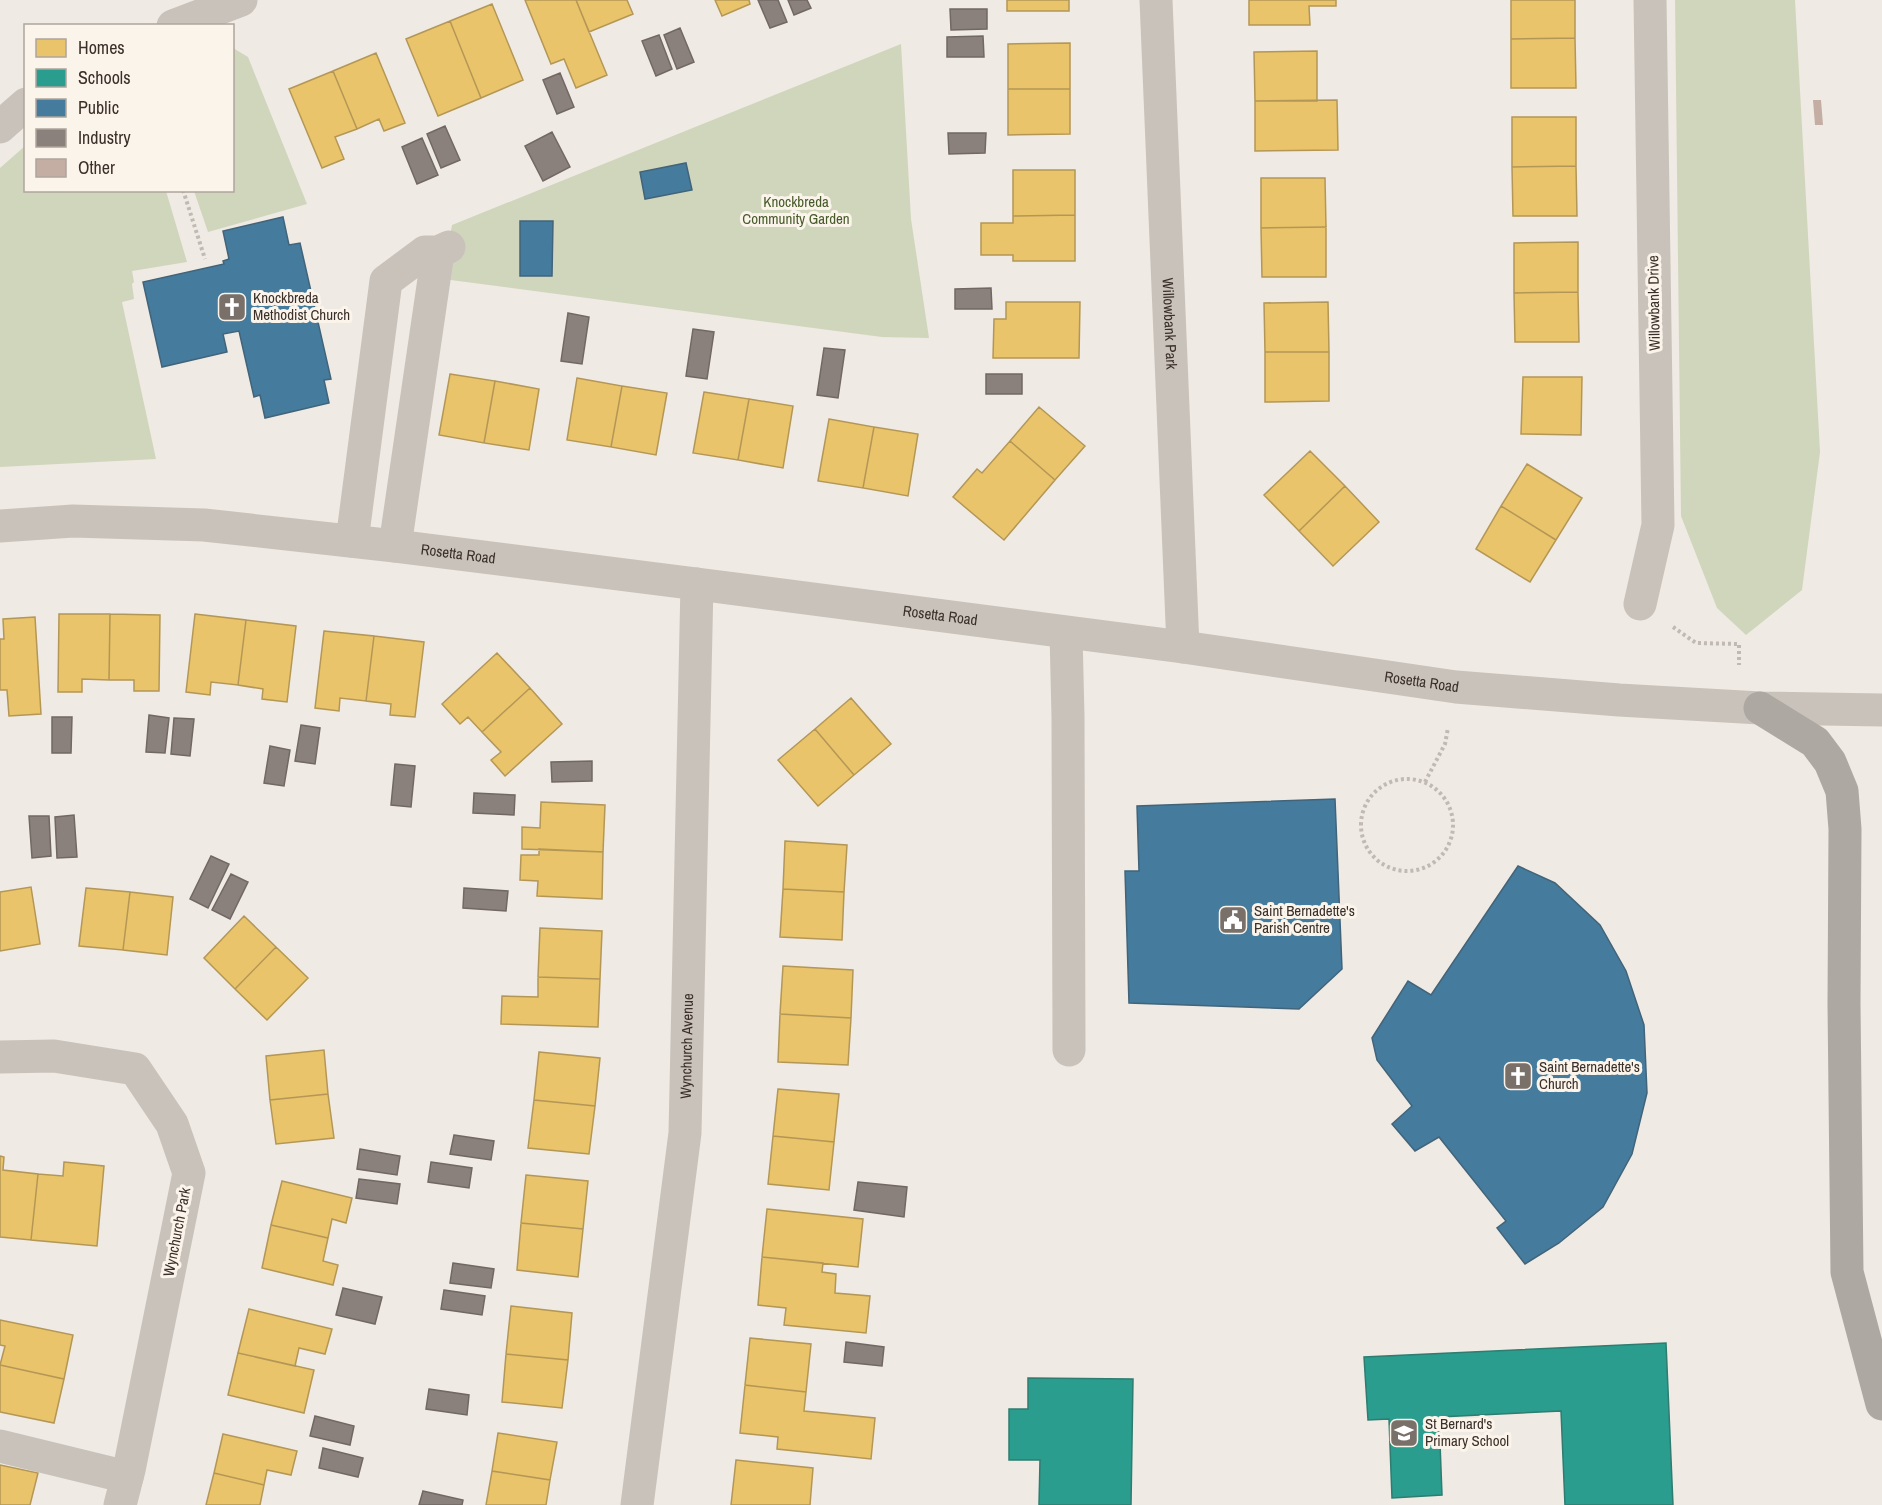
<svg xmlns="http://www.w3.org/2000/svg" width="1882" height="1505" font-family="'Archivo Narrow',sans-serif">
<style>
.green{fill:#d0d6bc}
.homes{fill:#e9c46a;stroke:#b49756;stroke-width:1.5}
.schools{fill:#2a9d8f;stroke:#2f7c70;stroke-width:1.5}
.public{fill:#457b9d;stroke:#42647a;stroke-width:1.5}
.industry{fill:#8a817c;stroke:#726863;stroke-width:1.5}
.building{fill:#c4aea3}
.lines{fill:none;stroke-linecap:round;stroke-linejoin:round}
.path{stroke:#c1bab4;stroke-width:4;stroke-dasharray:3 3;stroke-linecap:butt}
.minor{stroke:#c9c2bb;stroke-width:33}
.highway{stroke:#aea8a2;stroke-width:33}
.labels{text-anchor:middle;stroke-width:6;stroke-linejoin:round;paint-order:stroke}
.park-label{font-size:15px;fill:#475b2a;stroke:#fbf4eb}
.poi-label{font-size:15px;fill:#3a2f29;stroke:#fbf4eb;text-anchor:start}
.street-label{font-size:15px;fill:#3a2f29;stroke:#fbf4eb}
</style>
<rect width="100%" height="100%" fill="#efeae3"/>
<!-- green -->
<path class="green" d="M1675,0H1795L1820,452L1802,590L1746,635L1717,608L1681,516Z
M901,44L911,219L929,338L882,337L443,279L452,225Z
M233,48L248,57L307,204L208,232L194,191L232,190Z
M25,146L26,190L166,191L187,262L132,271L134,282L132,284L134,299L122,302L156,459L0,467V168Z"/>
<!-- homes -->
<path class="homes" d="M525,0H576L607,75L576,88L564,59L551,64Z
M576,0H627L633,14L589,32Z
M715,0H749L750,4L722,16Z
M1007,0H1069V11H1007Z
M1249,0H1336V6H1309L1310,25H1249Z
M1511,0H1575V38L1511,39Z
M492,4L523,80L481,98L450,21Z
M450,21L481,98L438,116L406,39Z
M1575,38L1576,88H1511V39Z
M1070,43V89H1008V44Z
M1317,51V101H1255L1254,52Z
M376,53L405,123L384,131L379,119L357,129L333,71Z
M333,71L357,129L335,137L344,159L322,168L289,89Z
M1008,89H1070V134L1008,135Z
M1337,100L1338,150L1255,151V101Z
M1512,117H1576V166L1512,167Z
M1576,166L1577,216H1513L1512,167Z
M1013,170H1075V215L1013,216Z
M1261,178H1325L1326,227L1261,228Z
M1075,215V261H1013V255H981V223H1013V216Z
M1326,227V277H1262L1261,228Z
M1578,242V292L1514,293V243Z
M1578,292L1579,342H1515L1514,293Z
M1006,302H1080L1079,358H993L994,319H1006Z
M1328,302L1329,352H1265L1264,303Z
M1265,352H1329V401L1265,402Z
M450,374L495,381L484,443L439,435Z
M1523,377H1582L1581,435L1521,434Z
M577,378L622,386L611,447L567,440Z
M495,381L539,389L529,450L484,443Z
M622,386L667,393L656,455L611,447Z
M704,392L749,399L738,460L693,453Z
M749,399L793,406L783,468L738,460Z
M1039,407L1085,446L1055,480L1010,441Z
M829,419L874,427L863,488L818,481Z
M874,427L918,434L908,496L863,488Z
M1010,441L1055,480L1004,540L953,497L977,469L982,473Z
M1310,451L1345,486L1299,531L1264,495Z
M1527,464L1582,498L1556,540L1501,506Z
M1345,486L1379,522L1333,566L1299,531Z
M1501,506L1556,540L1530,582L1476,549Z
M59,614H110L109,680L82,679V692H58Z
M110,614L160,615L159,691H134V680H109Z
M195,614L246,620L238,685L211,682L210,695L186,692Z
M35,617L41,714L9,716L7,690H0V639H4L3,619Z
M246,620L296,626L287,702L262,699L263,689L238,685Z
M324,631L374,636L366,701L340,698L339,711L315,708Z
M374,636L424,642L415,717L390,715L391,704L366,701Z
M497,653L530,688L482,732L468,717L460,724L442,704Z
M530,688L562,724L505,776L491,760L501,752L482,732Z
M851,698L891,744L854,775L815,729Z
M815,729L854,775L818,806L778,760Z
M541,802L605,805L603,852L522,849V827L540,828Z
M785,841L847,845L844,892L783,889Z
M539,849L603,852L602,899L537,896L538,881L520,880L521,855H539Z
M31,887L40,944L0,951V892Z
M86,888L130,892L123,950L79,946Z
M783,889L844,892L842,940L780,937Z
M130,892L173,897L167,955L123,950Z
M244,916L276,947L235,989L204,958Z
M540,928L602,931L600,979L538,977Z
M276,947L308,978L267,1020L235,989Z
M783,966L853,970L851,1018L780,1014Z
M538,977L600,979L598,1027L501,1024L502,996L538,997Z
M780,1014L851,1018L848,1065L778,1062Z
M324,1050L328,1094L270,1100L266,1056Z
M539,1052L600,1058L595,1106L534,1100Z
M778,1089L839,1094L834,1142L773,1136Z
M328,1094L334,1138L276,1144L270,1100Z
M534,1100L595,1106L589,1154L528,1148Z
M773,1136L834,1142L829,1190L768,1184Z
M0,1156L4,1157L3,1170L38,1174L31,1240L0,1237Z
M64,1162L104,1166L97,1246L31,1240L38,1174L63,1176Z
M526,1175L588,1181L583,1229L521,1223Z
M282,1181L352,1198L346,1223L332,1219L328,1238L271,1225Z
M767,1209L863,1219L858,1267L762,1257Z
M521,1223L583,1229L578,1277L517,1270Z
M271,1225L328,1238L323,1261L338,1265L333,1285L262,1268Z
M762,1257L823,1263L822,1272L836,1274L835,1293L870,1296L866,1333L784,1325L786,1308L758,1305Z
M511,1306L572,1313L568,1360L506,1354Z
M249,1309L332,1329L325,1354L299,1348L295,1366L238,1353Z
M0,1320L73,1335L64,1379L0,1365L5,1346L0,1345Z
M750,1338L811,1344L806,1392L745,1385Z
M238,1353L314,1370L304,1413L228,1395Z
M506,1354L568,1360L562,1408L502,1402Z
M0,1365L64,1379L54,1423L0,1412Z
M745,1385L806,1392L804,1411L875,1418L871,1459L777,1449L778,1437L740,1433Z
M498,1433L557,1442L550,1480L492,1471Z
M223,1434L297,1451L291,1475L267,1470L264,1485L214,1473Z
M736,1460L813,1468L810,1505H731Z
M0,1465L38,1473L30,1505H0Z
M492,1471L550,1480L546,1505H486Z
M214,1473L264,1485L260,1505H206Z"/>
<!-- schools -->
<path class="schools" d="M1666,1343L1673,1505H1565L1561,1411L1439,1417L1442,1495L1392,1498L1389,1419L1368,1420L1364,1357Z
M1028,1378L1133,1379L1131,1505H1039L1040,1460H1009V1409H1028Z"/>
<!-- public -->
<path class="public" d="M686,163L692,190L645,199L640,172Z
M283,217L289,245L300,243L331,379L324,380L329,403L265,418L260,395L254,397L239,331L223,334L227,352L162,367L143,282L224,264L223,261L229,259L223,231Z
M520,221H553L552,276H520Z
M1335,799L1342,969L1299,1009L1129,1003L1125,871H1139L1137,806Z
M1518,866L1555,883L1600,925L1626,971L1644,1025L1647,1093L1632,1154L1603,1207L1559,1243L1525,1264L1497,1228L1506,1221L1439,1137L1415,1151L1392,1124L1412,1106L1377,1060L1372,1038L1408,981L1431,995Z"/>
<!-- industry -->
<path class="industry" d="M758,0H778L787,22L770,28Z
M788,0H807L811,8L794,15Z
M950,9H987V29L951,30Z
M680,28L694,62L677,69L664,35Z
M659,35L672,69L656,76L642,41Z
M983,36L984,57H947V37Z
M560,73L574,107L557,114L543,80Z
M445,126L460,160L441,168L427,134Z
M552,132L570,167L543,181L525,146Z
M948,133H986L985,153L949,154Z
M422,138L438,175L417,184L402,147Z
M991,288L992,309H955V289Z
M568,313L589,317L582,364L561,361Z
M693,329L714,332L707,379L686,376Z
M824,348L845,350L838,398L817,395Z
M986,374H1022V394H986Z
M149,715L169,718L165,753L146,752Z
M52,717H72L71,753H52Z
M174,718L194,719L190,756L171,754Z
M301,725L320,728L315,764L295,761Z
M270,746L290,750L284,786L264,783Z
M592,761V781L552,782L551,762Z
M395,764L415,766L411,807L391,805Z
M474,793L515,795L514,815L473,813Z
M74,815L77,857L57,858L55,817Z
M29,816H49L51,856L32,858Z
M211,856L229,864L208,908L190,899Z
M231,874L248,882L230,919L212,910Z
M464,888L508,891L506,911L463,908Z
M454,1135L494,1141L491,1160L450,1154Z
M360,1149L400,1156L397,1175L357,1169Z
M431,1162L472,1168L469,1188L428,1182Z
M359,1179L400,1184L397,1204L356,1198Z
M858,1182L907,1187L904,1217L854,1210Z
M453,1263L494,1269L491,1288L450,1283Z
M343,1288L382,1297L375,1324L336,1315Z
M444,1290L485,1296L482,1315L441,1309Z
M846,1342L884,1347L882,1366L844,1362Z
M429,1389L469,1395L467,1415L426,1409Z
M315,1416L354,1426L350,1445L310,1436Z
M323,1448L363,1458L358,1477L319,1468Z
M423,1491L463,1500L462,1505H419Z"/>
<!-- building -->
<path class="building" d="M1813,100H1821L1823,125H1815Z"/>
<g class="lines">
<!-- path -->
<path class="path" d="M183,190L205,259
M1673,627L1696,643L1739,644V665
M1361 825a46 46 0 1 1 92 0a46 46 0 1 1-92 0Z
M1425,782L1445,744L1448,728"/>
<!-- minor -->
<g class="minor">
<path id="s1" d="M1156,0L1183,647"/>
<path d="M173,26L241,0"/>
<path d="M0,127L26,104"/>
<path id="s2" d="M0,526L73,521L204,525L395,546L697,584L1183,647L1456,687L1619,700L1760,708L1882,710"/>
<path d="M352,541L386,281L425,252H438L449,247"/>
<path d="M395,546L438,252"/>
<path d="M1640,604L1658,525L1650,0"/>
<path d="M1066,633L1068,717L1069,1050"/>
<path d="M0,1057L54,1056L135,1069L172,1124L189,1173L129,1470L120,1505"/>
<path d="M0,1446L127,1477"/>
<path id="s3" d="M637,1505L685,1133L697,584"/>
</g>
<!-- highway -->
<path class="highway" d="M1760,708L1815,742L1830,762L1842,791L1845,829L1844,1004L1847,1272L1882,1404"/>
</g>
<!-- icons -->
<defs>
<g id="church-square" transform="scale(1.5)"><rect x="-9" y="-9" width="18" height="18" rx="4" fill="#79706a" stroke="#fbf4eb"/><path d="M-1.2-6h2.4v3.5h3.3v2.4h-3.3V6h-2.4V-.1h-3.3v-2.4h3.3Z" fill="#fff"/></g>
<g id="civic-square" transform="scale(1.5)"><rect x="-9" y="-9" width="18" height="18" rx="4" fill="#79706a" stroke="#fbf4eb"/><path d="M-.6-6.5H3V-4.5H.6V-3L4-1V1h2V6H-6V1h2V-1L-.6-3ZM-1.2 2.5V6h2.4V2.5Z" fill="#fff"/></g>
<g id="school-square" transform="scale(1.5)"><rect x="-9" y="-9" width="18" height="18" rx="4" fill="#79706a" stroke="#fbf4eb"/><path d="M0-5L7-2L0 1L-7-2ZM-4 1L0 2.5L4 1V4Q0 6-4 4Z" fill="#fff"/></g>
</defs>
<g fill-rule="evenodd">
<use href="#church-square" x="232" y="307"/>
<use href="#civic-square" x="1233" y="920"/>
<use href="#church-square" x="1518" y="1076"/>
<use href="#school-square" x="1404" y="1433"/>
</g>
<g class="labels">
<!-- park labels -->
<g class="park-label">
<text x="796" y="207">Knockbreda<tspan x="796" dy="17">Community Garden</tspan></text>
</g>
<!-- poi labels -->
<g class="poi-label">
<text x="253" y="303">Knockbreda<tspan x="253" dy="17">Methodist Church</tspan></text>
<text x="1254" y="916">Saint Bernadette's<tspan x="1254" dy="17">Parish Centre</tspan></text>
<text x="1539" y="1072">Saint Bernadette's<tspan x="1539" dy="17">Church</tspan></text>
<text x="1425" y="1429">St Bernard's<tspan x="1425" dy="17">Primary School</tspan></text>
</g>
<!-- street labels -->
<g class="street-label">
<text transform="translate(1654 303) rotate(-91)" y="5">Willowbank Drive</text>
<text dy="5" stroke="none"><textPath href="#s1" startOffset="324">Willowbank Park</textPath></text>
<text dy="5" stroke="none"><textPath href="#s2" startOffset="460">Rosetta Road</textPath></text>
<text dy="5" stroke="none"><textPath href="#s2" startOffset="946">Rosetta Road</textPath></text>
<text dy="5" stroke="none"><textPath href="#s2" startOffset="1432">Rosetta Road</textPath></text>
<text dy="5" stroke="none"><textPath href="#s3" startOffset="462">Wynchurch Avenue</textPath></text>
<text transform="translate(177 1232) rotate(-79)" y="5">Wynchurch Park</text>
</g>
</g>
<!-- legend -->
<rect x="24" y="24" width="210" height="168" fill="#fbf4eb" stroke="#aea59d" stroke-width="1.5"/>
<rect x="36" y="39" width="30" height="18" fill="#e9c46a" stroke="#aea59d" stroke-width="1.5"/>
<text x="78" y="54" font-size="18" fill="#3a2f29">Homes</text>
<rect x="36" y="69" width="30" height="18" fill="#2a9d8f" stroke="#aea59d" stroke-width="1.5"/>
<text x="78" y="84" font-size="18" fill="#3a2f29">Schools</text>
<rect x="36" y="99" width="30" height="18" fill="#457b9d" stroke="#aea59d" stroke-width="1.5"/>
<text x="78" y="114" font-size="18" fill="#3a2f29">Public</text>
<rect x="36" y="129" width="30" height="18" fill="#8a817c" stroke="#aea59d" stroke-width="1.5"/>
<text x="78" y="144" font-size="18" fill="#3a2f29">Industry</text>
<rect x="36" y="159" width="30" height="18" fill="#c4aea3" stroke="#aea59d" stroke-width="1.5"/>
<text x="78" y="174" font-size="18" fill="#3a2f29">Other</text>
</svg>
